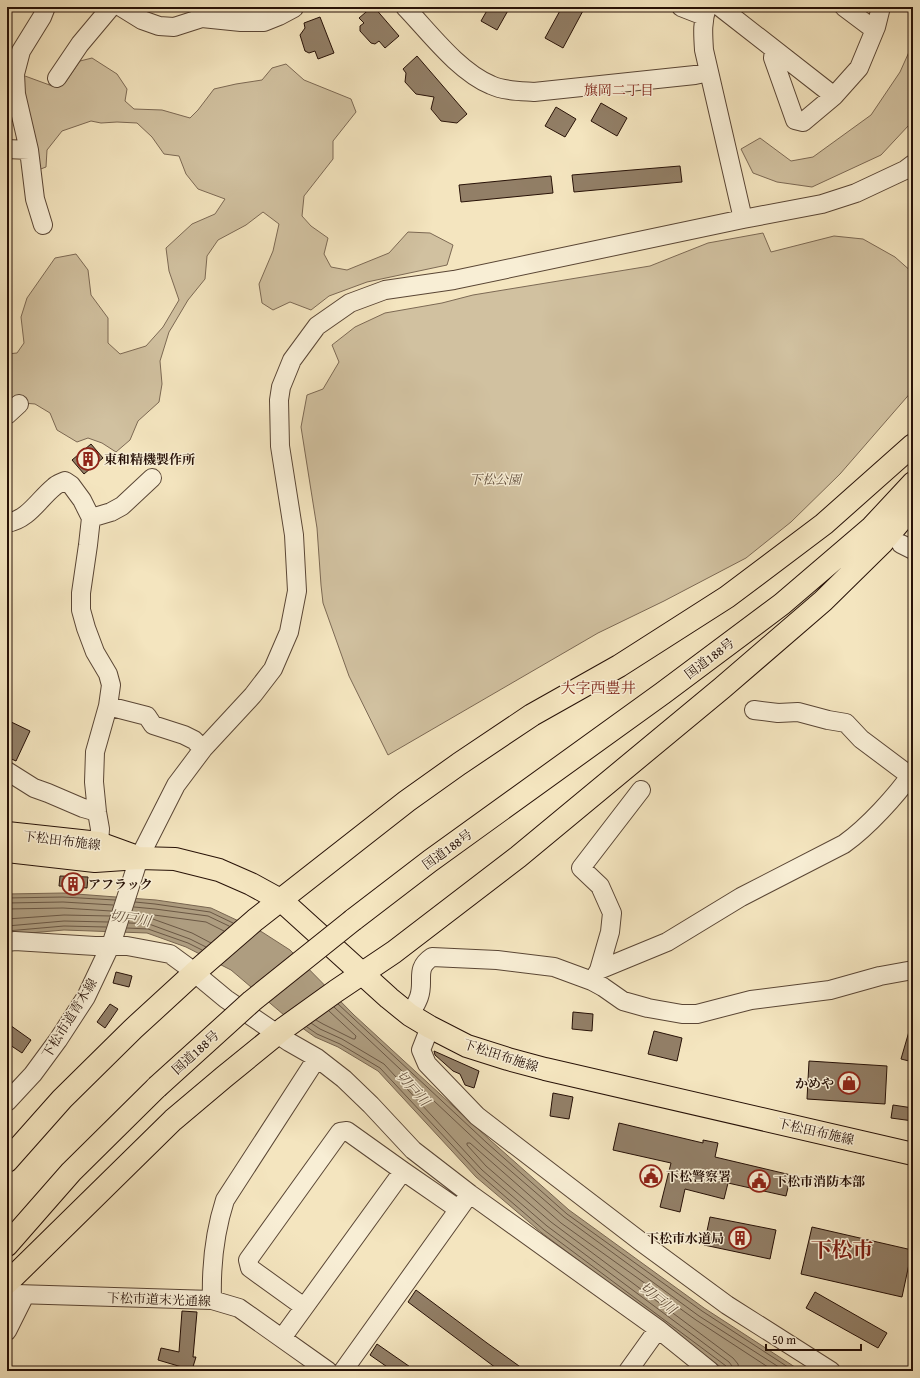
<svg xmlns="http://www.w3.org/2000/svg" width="920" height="1378" font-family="'Gentium Book Plus','Noto Serif JP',serif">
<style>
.green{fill:#d1c1a0;stroke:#7c6954}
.water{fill:#ae9d80;stroke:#786550}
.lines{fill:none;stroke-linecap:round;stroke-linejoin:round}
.shore{stroke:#6a5744;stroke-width:1}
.building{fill:#927f67;stroke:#271107}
.minor-casing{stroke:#5a4635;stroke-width:20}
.major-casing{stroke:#271107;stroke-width:24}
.highway-casing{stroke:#271107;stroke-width:24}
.minor{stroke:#f8eed5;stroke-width:18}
.major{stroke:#f4e5bf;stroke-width:22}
.highway{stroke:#f4e5bf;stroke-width:22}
.highway-bridge-casing{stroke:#271107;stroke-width:24;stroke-linecap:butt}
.highway-bridge{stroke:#f4e5bf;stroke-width:22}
.labels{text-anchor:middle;stroke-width:3;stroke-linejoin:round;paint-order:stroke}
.poi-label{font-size:13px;font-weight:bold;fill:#271107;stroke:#f8eed5;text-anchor:start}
.park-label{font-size:13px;font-style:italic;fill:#624f3d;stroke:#f8eed5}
.street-label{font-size:13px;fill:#271107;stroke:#f8eed5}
.neighbourhood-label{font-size:14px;fill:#7a1f14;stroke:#f8eed5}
.water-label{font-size:14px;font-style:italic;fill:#64503d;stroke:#f8eed5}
.quarter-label{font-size:15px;fill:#7a1f14;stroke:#f8eed5}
.town-label{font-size:21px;font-weight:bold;fill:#7a1f14;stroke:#f8eed5}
</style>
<rect width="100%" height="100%" fill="#f4e5bf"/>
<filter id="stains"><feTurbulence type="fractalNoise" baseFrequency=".005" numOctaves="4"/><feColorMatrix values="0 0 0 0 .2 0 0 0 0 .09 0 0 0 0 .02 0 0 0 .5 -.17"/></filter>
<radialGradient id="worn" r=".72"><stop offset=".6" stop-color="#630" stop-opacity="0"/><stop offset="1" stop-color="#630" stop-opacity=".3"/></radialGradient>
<!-- green -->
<path class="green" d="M913,51V82L909,125L881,155L812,187L777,182L753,173L741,149L760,138L791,161L813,157L871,115L900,72L909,52Z
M92,58L117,74L127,89L125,101L134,109L162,110L190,118L198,110L214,89L236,84L262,80L272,68L286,64L304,80L351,99L356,112L333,141V159L304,196L302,216L311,226L328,238L324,254L331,267L347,270L389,253L408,232L430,233L453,245L447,265L367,282L329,296L311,310L290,302L273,310L262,303L259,284L273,251L279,224L263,212L246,225L218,240L207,256L205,279L188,300L169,332L160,361L162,384L159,402L138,421L130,440L116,452L102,443L88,438L77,442L57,430L50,413L35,404L11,402L7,398V354L17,353L24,343L21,317L27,298L55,258L76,254L88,270L91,295L108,318V343L120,354L146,346L163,327L179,300L169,271L166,248L192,224L215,214L225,199L198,189L186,174L179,156L164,154L152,137L137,123L117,122L101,123L91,121L62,131L47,150L46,167L38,170L15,122L7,120V82H10L25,76L55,87L65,83L80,61Z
M763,233L771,252L834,236L863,239L895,257L913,273V390L840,474L791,522L746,558L664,601L598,633L388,755L349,676L323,603L321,585L317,528L301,427L307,395L323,389L339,362L332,345L355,327L385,313L442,303L473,295L650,266L708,243Z"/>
<!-- water -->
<path class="water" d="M63,893L156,900L211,908L262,932L290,950L354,1015L490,1140L569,1210L704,1308L801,1371H726L542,1233L476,1177L378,1071L338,1047L315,1037L284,1015L231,970L186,947L147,933L64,930L7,935V894Z"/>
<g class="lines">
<!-- shore -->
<path class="shore" d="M7,898L63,897L115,900
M135,902L155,904L210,912L233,923
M7,903L63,902L113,905
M134,907L155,909L208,916L229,926
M7,909L63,908L111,911
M7,919L64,915L110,916
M129,923L149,924L190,939L206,947
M7,926L64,921L108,922
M127,928L148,929L188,943L202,950
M7,931L64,926L106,927
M211,943L192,933L150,918L149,915H154L206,922L224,931
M338,1004L487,1143L567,1214L702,1311L794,1371
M334,1007L483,1147L564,1217L699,1316L785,1371
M316,1020L323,1024L353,1039H355L356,1036L329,1011
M311,1023L320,1029L342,1039L384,1064L482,1170L547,1226L729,1362L732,1366L733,1371
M307,1027L317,1034L340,1044L380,1068L479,1174L544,1230L726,1366L728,1371
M739,1371L738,1364L733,1358L551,1222L486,1166L467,1145V1143H470L561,1223L696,1320L774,1371"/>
</g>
<!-- building -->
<path class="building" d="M372,7H374L399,36L385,48L379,41L375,44L371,43L360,31V26L364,23L359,18Z
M489,7H510L497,30L481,21Z
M562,7H585L563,48L545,38Z
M320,17L334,53L318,59L315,51L309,53L305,51L300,35L305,28L304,23Z
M417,56L467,114L457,123L441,121L431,109L434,97L416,94L405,82L406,73L403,69Z
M601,103L627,118L617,136L591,121Z
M556,107L576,119L565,137L545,126Z
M680,166L682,182L574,192L572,175Z
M551,176L553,193L461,202L459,185Z
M91,444L103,458L84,474L72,460Z
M7,720L30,731L16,761L7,757Z
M60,876L88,877L87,888L59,886Z
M116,972L132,976L129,987L113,983Z
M110,1004L118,1009L105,1028L97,1022Z
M573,1012L593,1014L592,1031L572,1029Z
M7,1023L31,1040L22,1053L7,1043Z
M910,1028L913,1029V1062L901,1059Z
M654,1031L682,1038L677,1061L648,1054Z
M434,1051L479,1071L474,1088L465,1085L460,1074L453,1071L435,1055Z
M809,1061L887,1066L885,1104L807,1099Z
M553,1093L573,1097L569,1119L550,1116Z
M893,1105L913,1108V1121L891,1118Z
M619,1123L703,1143V1140L718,1143L715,1157L791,1175L786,1196L728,1183L724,1199L685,1189L680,1212L660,1207L671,1163L613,1150Z
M710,1217L776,1230L770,1259L704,1245Z
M812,1227L912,1250L902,1297L801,1274Z
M416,1290L487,1343L526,1371H500L408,1302Z
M815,1292L887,1333L878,1348L806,1308Z
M182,1311L197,1312L193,1357H196L192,1370L158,1360L161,1348L179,1352Z
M377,1344L416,1371H393L370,1355Z"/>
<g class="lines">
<!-- minor casing -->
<g class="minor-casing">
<path id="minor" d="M121,7L142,20L159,26L174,27L202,18L241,22H264L279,16L294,8
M230,7L251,10L269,11
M405,7C430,33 458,71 491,85C504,91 520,91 534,92L695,75L709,72
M681,7L704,16
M707,7C702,22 703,34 704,50L743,219
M720,7L834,96
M844,7L868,25L876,27
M774,50L773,58L795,120L803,122L834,96L859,68L876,27L881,7
M57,78L80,44L111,7
M7,149L29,150
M43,225L35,199L29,150L16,94L15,74L21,51L42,17L46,7
M7,415L19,404
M91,518L111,512L122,506L152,478
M7,523C28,520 39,499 54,487C57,484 61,483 65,481L71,485L82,500L91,518L88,545L81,593V610L86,628L95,652L108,674L111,685L108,706L95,752L94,782L97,812L100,829L99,843L96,856
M901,544L913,550
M108,706L147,716L153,725L184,735L194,740L203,749
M754,710L778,713L798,712L828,720L846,723L861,739L913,778
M7,771L34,788L48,793L83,808L97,812
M7,942L15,941L95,946H127L170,954L185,965L226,999L289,1042L317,1058L344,1079L371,1105L413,1150L470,1194L658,1329L710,1371
M599,970L667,942L741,897L844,844C868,827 896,796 913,772
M595,977L599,970L610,932L612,913L600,886L581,868L641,790
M410,1015C413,1009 417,1003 419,997C425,980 414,969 432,957L497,960L554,967L592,981L603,987L623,1001L648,1008L682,1014H697L751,1000L830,990L880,976L913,970
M430,1027L421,1050L427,1064L477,1116L640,1241L727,1305L831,1371
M7,1102L33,1074L58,1040L86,997L112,942L139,858L176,785L203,749L253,695L273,669L289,632L297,591L294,535L280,446L279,400L281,387L292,360L317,326L350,303L385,290L454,280L743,219L822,204L856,193L905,170L913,164
M16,1294L212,1300L239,1308L328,1371
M212,1300C211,1267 215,1231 225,1200L317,1058
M304,1307L250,1268L248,1260L340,1132L347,1131L403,1171L458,1209
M7,1331L25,1295
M282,1338L403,1171
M343,1371L466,1199
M628,1371L658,1329"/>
</g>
<!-- major casing -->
<g class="major-casing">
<path id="major" d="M7,833L99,843L132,855
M7,851L95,861L139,858L175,859L219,870L251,884L282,901L389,998L410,1015L430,1027L467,1046L508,1059L545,1069L913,1154"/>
</g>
<!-- highway casing -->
<g class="highway-casing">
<path id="highway" d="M353,920L430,861L663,693L782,604L872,527L913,483
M7,1161L62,1099L133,1029L194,973L255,920L407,801L459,764L532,715L619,666L727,597L824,524L913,445
M7,1245L71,1172L157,1087
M7,1283L173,1120L224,1077L283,1029L336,991L394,952L518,857L722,688L823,601L882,543L913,506"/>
</g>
<!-- minor -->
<use href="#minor" class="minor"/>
<!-- major -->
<use href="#major" class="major"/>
<!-- highway -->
<use href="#highway" class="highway"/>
<!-- highway-bridge casing -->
<g class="highway-bridge-casing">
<path id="highway-bridge" d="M157,1087L252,1001L353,920"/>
</g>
<!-- highway-bridge -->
<use href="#highway-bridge" class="highway-bridge"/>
</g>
<!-- icons -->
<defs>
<g id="building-ring" transform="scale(1.15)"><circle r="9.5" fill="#f8eed5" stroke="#8f2418" stroke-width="1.5"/><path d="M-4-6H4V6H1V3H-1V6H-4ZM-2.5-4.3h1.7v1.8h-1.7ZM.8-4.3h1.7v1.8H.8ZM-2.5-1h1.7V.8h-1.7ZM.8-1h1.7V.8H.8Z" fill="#8f2418"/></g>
<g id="shop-ring" transform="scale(1.15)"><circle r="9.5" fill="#f8eed5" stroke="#8f2418" stroke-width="1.5"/><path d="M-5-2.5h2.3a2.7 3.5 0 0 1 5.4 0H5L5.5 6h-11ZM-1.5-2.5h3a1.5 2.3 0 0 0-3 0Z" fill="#8f2418"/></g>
<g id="civic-ring" transform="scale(1.15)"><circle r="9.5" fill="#f8eed5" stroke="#8f2418" stroke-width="1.5"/><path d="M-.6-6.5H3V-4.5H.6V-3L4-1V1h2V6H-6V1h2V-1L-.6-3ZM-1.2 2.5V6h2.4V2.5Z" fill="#8f2418"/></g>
</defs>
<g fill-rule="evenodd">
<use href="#building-ring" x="88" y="459"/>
<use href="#building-ring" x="73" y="884"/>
<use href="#shop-ring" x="849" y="1083"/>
<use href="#civic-ring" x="651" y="1176"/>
<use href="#civic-ring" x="759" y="1181"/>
<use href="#building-ring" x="740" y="1238"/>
</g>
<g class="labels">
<!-- poi labels -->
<g class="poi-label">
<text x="104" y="464">東和精機製作所</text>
<text x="88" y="889">アフラック</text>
<text x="834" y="1088" text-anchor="end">かめや</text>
<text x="666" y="1181">下松警察署</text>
<text x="774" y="1186">下松市消防本部</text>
<text x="724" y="1243" text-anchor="end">下松市水道局</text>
</g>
<!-- park labels -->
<g class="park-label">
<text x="495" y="484">下松公園</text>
</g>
<!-- street labels -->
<g class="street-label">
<text transform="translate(709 658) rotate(-37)" y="5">国道188号</text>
<text transform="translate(62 840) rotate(7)" y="5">下松田布施線</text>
<text transform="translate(447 849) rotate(-36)" y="5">国道188号</text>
<text transform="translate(69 1018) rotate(-58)" y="5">下松市道青木線</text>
<text transform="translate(195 1052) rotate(-42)" y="5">国道188号</text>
<text transform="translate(501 1055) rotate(18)" y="5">下松田布施線</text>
<text transform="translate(816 1131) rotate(13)" y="5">下松田布施線</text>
<text transform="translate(159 1299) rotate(2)" y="5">下松市道末光通線</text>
</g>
<!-- neighbourhood labels -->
<g class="neighbourhood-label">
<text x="619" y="95">旗岡二丁目</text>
</g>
<!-- water labels -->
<g class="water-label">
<text transform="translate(130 918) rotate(9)" y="5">切戸川</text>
<text transform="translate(413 1088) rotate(48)" y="5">切戸川</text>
<text transform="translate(658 1298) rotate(39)" y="5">切戸川</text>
</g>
<!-- quarter labels -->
<g class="quarter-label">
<text x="598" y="693">大字西豊井</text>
</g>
<!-- town labels -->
<g class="town-label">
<text x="842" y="1257">下松市</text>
</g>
</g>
<!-- margin -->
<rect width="920" height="1378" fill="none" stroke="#f4e5bf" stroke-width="24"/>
<rect x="8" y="8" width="904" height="1362" fill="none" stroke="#271107" stroke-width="2"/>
<rect x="12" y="12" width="896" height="1354" fill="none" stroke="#271107"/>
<!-- scale -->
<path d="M766 1344v6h95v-6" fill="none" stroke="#271107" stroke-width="2"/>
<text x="772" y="1344" font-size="12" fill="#271107" stroke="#f8eed5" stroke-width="3" paint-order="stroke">50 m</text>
<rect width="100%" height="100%" filter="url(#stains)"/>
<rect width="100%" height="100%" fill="url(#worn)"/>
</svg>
